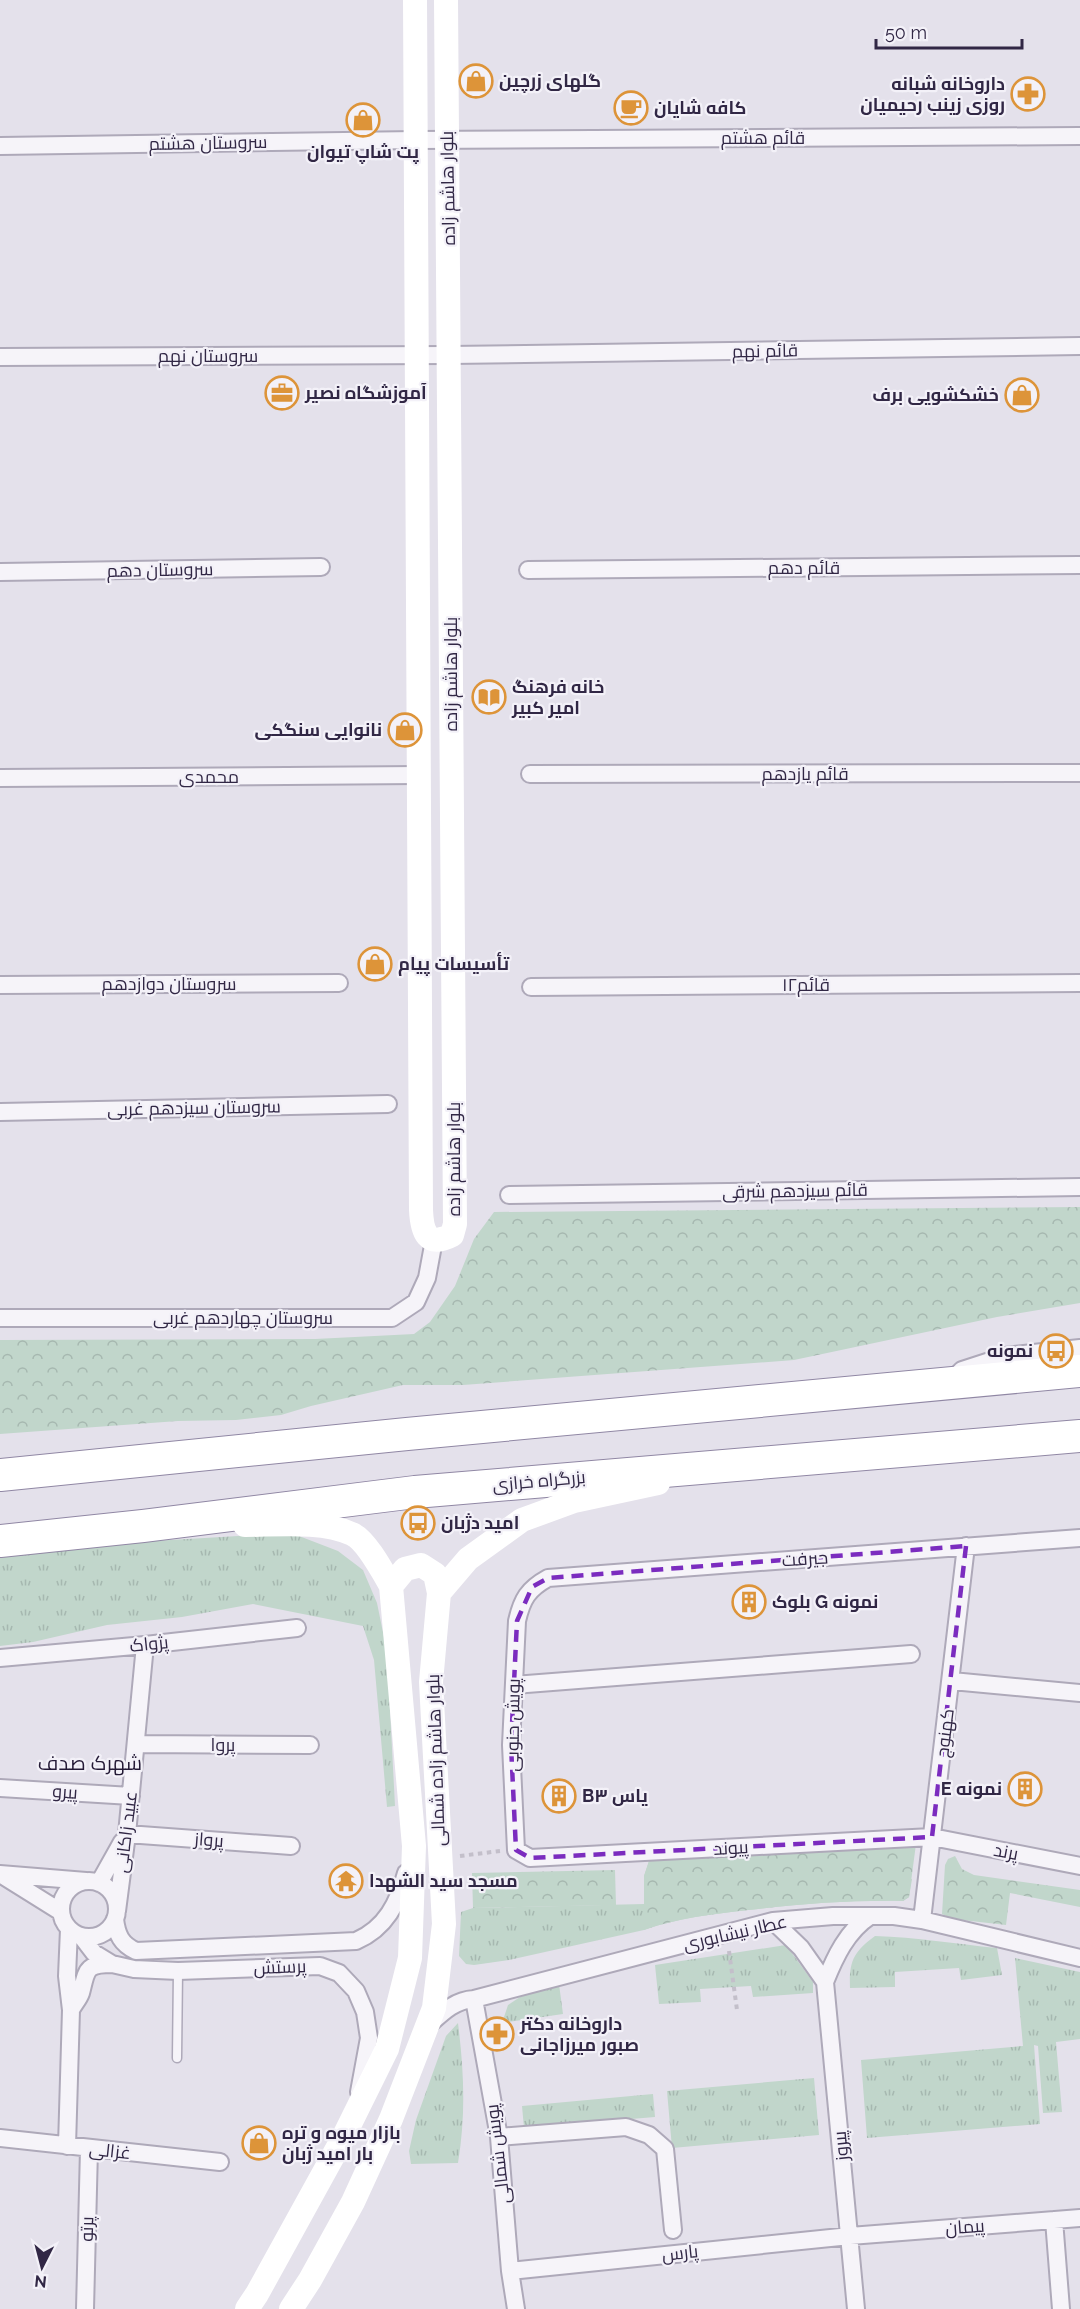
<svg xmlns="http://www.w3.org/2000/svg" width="1080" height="2309" font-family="Raleway,Cairo,sans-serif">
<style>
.grass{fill:url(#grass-tufts)}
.forest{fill:url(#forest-crowns)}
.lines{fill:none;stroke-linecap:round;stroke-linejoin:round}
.lane-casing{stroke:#aea9b9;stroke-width:11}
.street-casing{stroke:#aea9b9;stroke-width:20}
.highway-casing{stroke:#9087a4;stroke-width:34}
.path{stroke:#c3bfca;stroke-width:4;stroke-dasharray:4.5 4.5;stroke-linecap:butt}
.lane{stroke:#f6f4f9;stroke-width:8}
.street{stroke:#f6f4f9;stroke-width:16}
.secondary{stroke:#fff;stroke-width:24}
.highway{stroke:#fff;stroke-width:32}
.marked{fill:none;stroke:#7b2cbf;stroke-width:4.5;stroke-dasharray:12 8;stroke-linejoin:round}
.labels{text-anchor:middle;stroke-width:4.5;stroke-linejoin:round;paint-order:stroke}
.poi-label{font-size:18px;font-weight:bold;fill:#312745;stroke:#f3f1f8;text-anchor:start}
.street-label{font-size:18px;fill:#312745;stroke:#f3f1f8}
.neighbourhood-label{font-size:20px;fill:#241a36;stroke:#f3f1f8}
</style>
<defs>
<pattern id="grass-tufts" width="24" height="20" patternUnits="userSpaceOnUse" patternTransform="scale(1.5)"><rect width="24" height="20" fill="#c1d6cb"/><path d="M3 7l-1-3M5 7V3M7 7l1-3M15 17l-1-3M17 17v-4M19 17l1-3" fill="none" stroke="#a6b8b0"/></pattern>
<pattern id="forest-crowns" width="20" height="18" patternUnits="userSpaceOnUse" patternTransform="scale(1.5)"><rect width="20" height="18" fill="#c1d6cb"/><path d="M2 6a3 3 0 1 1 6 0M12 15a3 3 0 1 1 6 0" fill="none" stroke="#a6b8b0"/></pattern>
</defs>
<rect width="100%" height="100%" fill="#e4e1eb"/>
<!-- grass -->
<path class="grass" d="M255,1535L299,1536L338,1551L363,1570L377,1603L387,1652L395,1806L387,1807L374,1660L363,1626L253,1604L182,1617L107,1625L33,1642L0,1646V1554L103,1544Z
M649,1861L912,1879L909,1897L903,1901C851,1900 800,1904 748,1910C713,1914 677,1918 644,1930L509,1960L474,1965L466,1964L459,1956L461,1912L473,1908L644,1904V1876Z
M875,1936C916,1937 956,1944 997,1948L1002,1975L961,1980L959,1968L895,1972V1987L850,1988C849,1962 853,1952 875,1936Z
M786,1945L813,1982V1993L753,1997L751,1986L700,1989L701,2002L659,2004L655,1965Z
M1015,1958L1080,1972V2039L1056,2042L1062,2112L1043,2113L1038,2046L1034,2045L1040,2124L867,2138L861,2060L1023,2046Z
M559,1984L563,2014L502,2023L508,2005L520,1997Z
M458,2023C464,2072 466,2114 458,2163L411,2164L409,2151L416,2120L446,2036Z
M814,2078L819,2135L672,2148L667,2091Z
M653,2094L655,2117L524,2128L522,2106Z"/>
<!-- forest -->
<path class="forest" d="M1080,1207V1303L997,1317L794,1360L463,1385H403L311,1406L281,1415L236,1420L178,1421L0,1434V1340L315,1339L414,1334L430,1322L455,1286L474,1239L494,1212Z
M916,1844L909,1897L903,1901C851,1900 800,1904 748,1910C713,1914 677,1918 644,1930V1876L649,1861Z
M955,1856L962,1869L974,1875L1080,1890V1907L1010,1893L1006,1925L953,1919L942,1914L945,1865L948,1859Z
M615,1870L616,1905L473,1908L472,1873Z"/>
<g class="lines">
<!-- lane casing -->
<g class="lane-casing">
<path id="lane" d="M177,2058L178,1971"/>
</g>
<!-- street casing -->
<g class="street-casing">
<path id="street" d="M0,146L416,140L1080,136
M0,357L450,355L1080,346
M528,570L1080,565
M0,572L321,567
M530,774L1080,773
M0,778L419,775
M0,985L339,983
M531,987L1080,983
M0,1112L388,1104
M509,1195L1080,1187
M0,1318H392L416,1302L427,1278L434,1240
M959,1373L962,1370L1005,1356L1080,1348
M1080,1538L548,1578C528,1589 522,1599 517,1621L511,1745L516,1850L530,1858L932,1837L1080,1866
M0,1658L145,1645L297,1628
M952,1681L1080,1693
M514,1685L911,1654
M136,1744L310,1745
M0,1788L131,1796
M127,1834L291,1846
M0,1874L86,1881
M5,1877L61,1912
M61 1909a28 28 0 1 1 56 0a28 28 0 1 1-56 0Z
M99,1883L122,1842
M117,1911L127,1834L145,1645
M115,1919C117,1935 121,1944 136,1951L356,1941C386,1928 398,1903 406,1873
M922,1920L966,1546
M773,1921L801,1948L825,1982L856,2309
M81,1936L94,1953L112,1964L134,1969L178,1971L320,1966L339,1973L356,1991L365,2012L369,2038L359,2092
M825,1982C835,1957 847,1931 870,1916
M474,1999L499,2137L510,2271L516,2309
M71,2010C74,2004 79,1999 81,1993C87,1970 85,1964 112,1964
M431,2023C444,2011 456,2000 474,1999L773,1921L833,1916H894L922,1920L1080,1958
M499,2137L626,2127L649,2135L665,2149L673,2230
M0,2138L220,2162
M67,2146L71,2010L67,1976L69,1929
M1054,2220L1061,2309
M510,2271L850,2236L1080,2218
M85,2309L89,2149"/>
</g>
<!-- highway casing -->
<g class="highway-casing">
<path id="highway" d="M0,1475L407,1434L1080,1371
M0,1541L143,1526L415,1492L1080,1436"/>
</g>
<!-- path -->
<path class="path" d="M460,1856L500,1851
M729,1951L737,2010"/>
<!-- lane -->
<use href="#lane" class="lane"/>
<!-- street -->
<use href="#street" class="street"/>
<!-- secondary -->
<path class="secondary" d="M415,0L421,1210C422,1232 427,1248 452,1235L455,1224L446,0
M245,1525C277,1525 322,1520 352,1534C366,1540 383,1572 391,1586L414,1846L410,1958L387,2049L343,2138L257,2294L247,2309
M391,1586L405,1569L421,1565L435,1574L439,1593
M291,2309L310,2280L353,2202L391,2119L434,2008L444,1924L431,1682L439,1593L468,1559L522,1520L574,1501L658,1483"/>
<!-- highway -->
<use href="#highway" class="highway"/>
</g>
<!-- marked area -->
<path class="marked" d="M966,1546L932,1837L530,1858L516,1850L511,1745L517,1621L532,1587L548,1578Z"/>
<!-- icons -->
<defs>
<g id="shop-ring" transform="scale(1.725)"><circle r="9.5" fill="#f3f1f8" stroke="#dd9439" stroke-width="1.5"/><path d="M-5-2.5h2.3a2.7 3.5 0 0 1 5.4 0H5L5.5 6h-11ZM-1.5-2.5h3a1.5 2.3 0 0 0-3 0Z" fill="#dd9439"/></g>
<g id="pharmacy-ring" transform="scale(1.725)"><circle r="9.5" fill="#f3f1f8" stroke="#dd9439" stroke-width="1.5"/><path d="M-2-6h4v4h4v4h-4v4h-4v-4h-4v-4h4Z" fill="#dd9439"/></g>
<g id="cafe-ring" transform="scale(1.725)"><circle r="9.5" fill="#f3f1f8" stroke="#dd9439" stroke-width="1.5"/><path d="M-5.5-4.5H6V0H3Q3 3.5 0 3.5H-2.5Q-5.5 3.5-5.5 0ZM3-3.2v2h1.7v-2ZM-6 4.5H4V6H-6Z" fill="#dd9439"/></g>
<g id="office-ring" transform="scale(1.725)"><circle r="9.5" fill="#f3f1f8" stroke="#dd9439" stroke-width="1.5"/><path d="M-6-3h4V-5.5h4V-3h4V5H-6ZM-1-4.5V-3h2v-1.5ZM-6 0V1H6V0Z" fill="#dd9439"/></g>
<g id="library-ring" transform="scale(1.725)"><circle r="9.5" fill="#f3f1f8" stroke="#dd9439" stroke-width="1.5"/><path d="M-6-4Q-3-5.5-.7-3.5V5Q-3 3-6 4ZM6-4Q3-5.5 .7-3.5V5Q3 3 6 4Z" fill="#dd9439"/></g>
<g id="bus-ring" transform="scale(1.725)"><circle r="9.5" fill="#f3f1f8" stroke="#dd9439" stroke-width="1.5"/><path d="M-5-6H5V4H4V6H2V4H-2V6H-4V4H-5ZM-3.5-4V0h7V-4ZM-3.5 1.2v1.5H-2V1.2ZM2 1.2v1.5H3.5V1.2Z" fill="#dd9439"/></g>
<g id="building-ring" transform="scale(1.725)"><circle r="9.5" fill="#f3f1f8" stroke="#dd9439" stroke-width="1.5"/><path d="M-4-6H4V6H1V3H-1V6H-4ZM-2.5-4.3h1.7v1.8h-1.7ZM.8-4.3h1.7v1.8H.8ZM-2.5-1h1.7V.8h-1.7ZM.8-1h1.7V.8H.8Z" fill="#dd9439"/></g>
<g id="temple-ring" transform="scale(1.725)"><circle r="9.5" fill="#f3f1f8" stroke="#dd9439" stroke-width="1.5"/><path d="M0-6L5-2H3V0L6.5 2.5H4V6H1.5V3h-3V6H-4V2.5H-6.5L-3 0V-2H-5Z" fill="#dd9439"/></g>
</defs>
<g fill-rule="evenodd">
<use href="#shop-ring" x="476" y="81"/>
<use href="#pharmacy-ring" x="1028" y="94"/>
<use href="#cafe-ring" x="631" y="108"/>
<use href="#shop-ring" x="363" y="120"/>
<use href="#office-ring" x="282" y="393"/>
<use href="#shop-ring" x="1022" y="395"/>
<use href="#library-ring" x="489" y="697"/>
<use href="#shop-ring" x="405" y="730"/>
<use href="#shop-ring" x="375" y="964"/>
<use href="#bus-ring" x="1056" y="1351"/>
<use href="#bus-ring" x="418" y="1523"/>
<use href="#building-ring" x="749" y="1602"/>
<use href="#building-ring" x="1025" y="1789"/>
<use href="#building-ring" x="559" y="1796"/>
<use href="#temple-ring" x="346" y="1881"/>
<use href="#pharmacy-ring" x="497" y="2034"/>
<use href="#shop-ring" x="259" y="2143"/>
</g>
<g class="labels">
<!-- poi labels -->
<g class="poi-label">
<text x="499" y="87">گلهای زرچین</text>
<text x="1005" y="90" text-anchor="end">داروخانه شبانه<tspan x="1005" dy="21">روزی زینب رحیمیان</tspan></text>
<text x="654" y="114">كافه شايان</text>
<text x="363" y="158" text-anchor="middle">پت شاپ تیوان</text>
<text x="305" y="399">آموزشگاه نصیر</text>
<text x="999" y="401" text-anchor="end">خشکشویی برف</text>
<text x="512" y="693">خانه فرهنگ<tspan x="512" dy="21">امیر کبیر</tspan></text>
<text x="382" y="736" text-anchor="end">نانوایی سنگکی</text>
<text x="398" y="970">تأسیسات پیام</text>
<text x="1033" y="1357" text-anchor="end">نمونه</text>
<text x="441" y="1529">امید دژبان</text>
<text x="772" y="1608">بلوک G نمونه</text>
<text x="1002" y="1795" text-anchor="end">E نمونه</text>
<text x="582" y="1802">B۳ یاس</text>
<text x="369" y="1887">مسجد سید الشهدا</text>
<text x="520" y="2030">داروخانه دکتر<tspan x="520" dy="21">صبور میرزاجانی</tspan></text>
<text x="282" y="2139">بازار میوه و تره<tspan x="282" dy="21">بار امید ژبان</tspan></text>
</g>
<!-- street labels -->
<g class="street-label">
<text x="763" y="144">قائم هشتم</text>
<text transform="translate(208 143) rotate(-1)" y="6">سروستان هشتم</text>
<text transform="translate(448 188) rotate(-91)" y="6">بلوار هاشم زاده</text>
<text transform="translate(765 351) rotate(-1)" y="6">قائم نهم</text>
<text x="208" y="362">سروستان نهم</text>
<text x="804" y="574">قائم دهم</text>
<text transform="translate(160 570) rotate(-1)" y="6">سروستان دهم</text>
<text transform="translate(451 674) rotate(-90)" y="6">بلوار هاشم زاده</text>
<text x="805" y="780">قائم یازدهم</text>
<text x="209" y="783">محمدی</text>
<text x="169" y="990">سروستان دوازدهم</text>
<text x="806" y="991">قائم۱۲</text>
<text transform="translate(194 1108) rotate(-1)" y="6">سروستان سیزدهم غربی</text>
<text transform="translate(454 1159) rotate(-90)" y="6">بلوار هاشم زاده</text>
<text transform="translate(795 1191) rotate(-1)" y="6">قائم سیزدهم شرقی</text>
<text x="243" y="1324">سروستان چهاردهم غربی</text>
<text transform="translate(539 1481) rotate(-5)" y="6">بزرگراه خرازی</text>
<text transform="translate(805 1559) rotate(-4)" y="6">جيرفت</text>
<text transform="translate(149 1644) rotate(-6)" y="6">پژواک</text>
<text transform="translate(513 1725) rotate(-89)" y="6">پویش جنوبی</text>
<text transform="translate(945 1733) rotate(-83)" y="6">كهنوج</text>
<text x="223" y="1751">پروا</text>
<text transform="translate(436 1760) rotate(-92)" y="6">بلوار هاشم زاده شمالی</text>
<text transform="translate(65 1792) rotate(4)" y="6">پیرو</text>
<text transform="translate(126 1832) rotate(-83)" y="6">عبید زاکانی</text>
<text transform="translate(209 1840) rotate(4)" y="6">پرواز</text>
<text transform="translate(731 1848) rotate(-3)" y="6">پیوند</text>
<text transform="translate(1006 1852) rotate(11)" y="6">پرند</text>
<text transform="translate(735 1933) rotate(-13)" y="6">عطار نیشابوری</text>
<text transform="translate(280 1967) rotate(-2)" y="6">پرستش</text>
<text transform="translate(841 2146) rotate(-96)" y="6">پیروز</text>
<text transform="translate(110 2151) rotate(6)" y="6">غزالی</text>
<text transform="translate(498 2154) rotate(-97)" y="6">پویش شمالی</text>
<text transform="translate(965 2227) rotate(-4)" y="6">پیمان</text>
<text transform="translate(87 2229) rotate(-89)" y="6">پرتو</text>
<text transform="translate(680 2253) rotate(-6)" y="6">پارس</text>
</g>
<!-- neighbourhood labels -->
<g class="neighbourhood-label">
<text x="90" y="1770">شهرک صدف</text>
</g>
</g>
<!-- north arrow -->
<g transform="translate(42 2267) rotate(186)" stroke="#f3f1f8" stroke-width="4.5" paint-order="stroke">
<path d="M0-4.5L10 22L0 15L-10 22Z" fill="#312745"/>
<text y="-9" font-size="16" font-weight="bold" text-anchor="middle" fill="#312745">N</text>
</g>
<!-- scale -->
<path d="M876 39v9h146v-9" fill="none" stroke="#312745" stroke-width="3"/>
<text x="885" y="39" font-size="18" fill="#312745" stroke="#f3f1f8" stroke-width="4.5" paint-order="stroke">50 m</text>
</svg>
